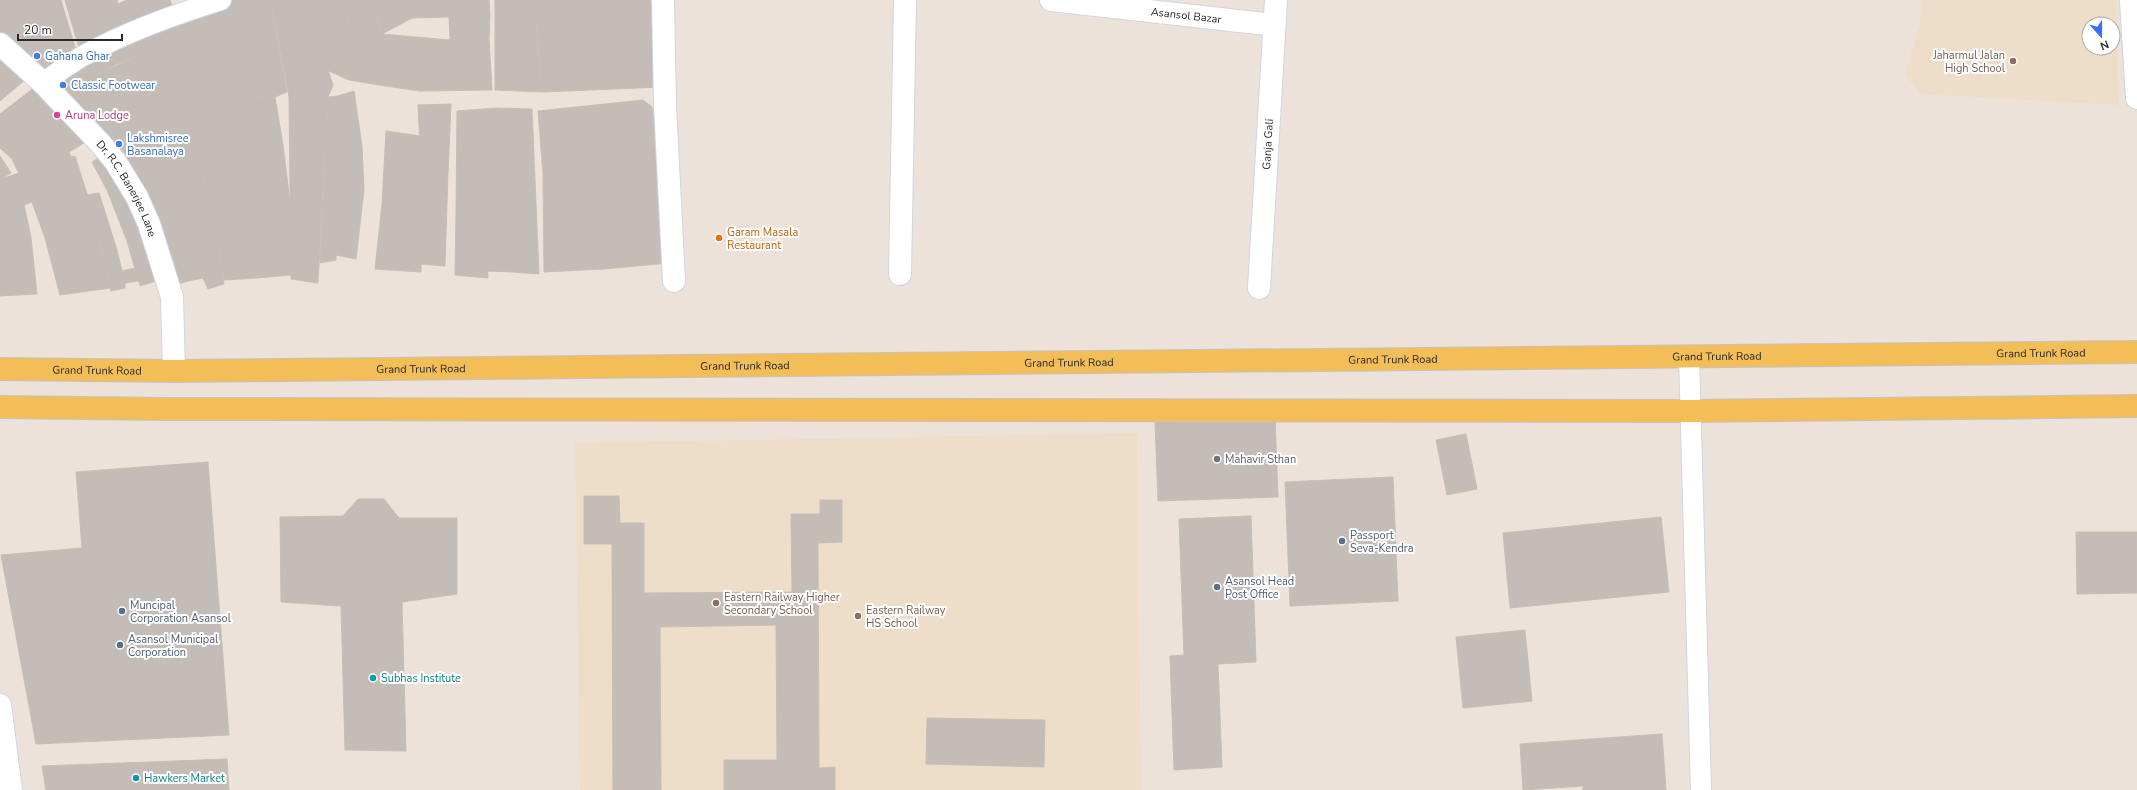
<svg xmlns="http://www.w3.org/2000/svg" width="2137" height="790" font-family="'Nunito Sans',sans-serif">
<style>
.education{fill:#eedec9;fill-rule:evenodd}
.building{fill:#c4bcb7;stroke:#c7beb4}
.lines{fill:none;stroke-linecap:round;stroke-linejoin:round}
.lane-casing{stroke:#cfd5e2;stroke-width:22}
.street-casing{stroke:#cfd5e2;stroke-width:24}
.primary-casing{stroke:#c3c3c3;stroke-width:24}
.lane{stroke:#fff;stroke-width:20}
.street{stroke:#fff;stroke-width:22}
.primary{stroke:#f3bd58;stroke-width:22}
.shop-dot{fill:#3f7fe0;stroke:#fff;stroke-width:1.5}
.education-dot{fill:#8d6e63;stroke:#fff;stroke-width:1.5}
.hotel-dot{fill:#d1479c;stroke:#fff;stroke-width:1.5}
.food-dot{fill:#e8710a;stroke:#fff;stroke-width:1.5}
.worship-dot{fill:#6b7280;stroke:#fff;stroke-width:1.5}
.service-dot{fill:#5c6f8a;stroke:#fff;stroke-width:1.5}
.culture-dot{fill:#0f9aa8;stroke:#fff;stroke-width:1.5}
.labels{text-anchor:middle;stroke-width:4;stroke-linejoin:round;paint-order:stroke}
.street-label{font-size:11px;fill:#292929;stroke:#fff}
.education-label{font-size:11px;fill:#785e54;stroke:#fff;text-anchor:start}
.shop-label{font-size:11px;fill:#366cbe;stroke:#fff;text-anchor:start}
.hotel-label{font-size:11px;fill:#b23c85;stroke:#fff;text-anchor:start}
.food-label{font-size:11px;fill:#c56008;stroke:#fff;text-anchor:start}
.worship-label{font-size:11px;fill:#5b616d;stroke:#fff;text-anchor:start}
.service-label{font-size:11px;fill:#4e5e75;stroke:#fff;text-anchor:start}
.culture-label{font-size:11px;fill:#0d838f;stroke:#fff;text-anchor:start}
</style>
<rect width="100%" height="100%" fill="#ece2da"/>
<!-- education -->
<path class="education" d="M1921,0H2116L2119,105L1920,94L1905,74L1920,24ZM2089,24H2113V48H2089Z
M1137,433L1141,790H580L575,443Z"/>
<!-- building -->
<path class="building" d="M0,0H61L78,57L49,75L0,32Z
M65,0H117L118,4L72,24Z
M127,0H170L175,13L129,33L118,4Z
M229,0H270L287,92L275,97L208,99L181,15Z
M270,0H320L323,8L274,18Z
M320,0H345L347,17L320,20L323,8Z
M345,0H373L378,22L350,33Z
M373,0H447L449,17L412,18L382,34Z
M447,0H489L490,15L449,17Z
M495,0H535L538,49L495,50Z
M535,0H660L662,87L542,92Z
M118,4L129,33L81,54L72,24Z
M323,8L320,20L318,66L328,70L333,85L328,97H289L274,18Z
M181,15L208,99L185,124L147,52L140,32Z
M490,15L489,39L450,40L449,17Z
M347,17L350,33L349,80L318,66L320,20Z
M378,22L382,34L379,85L349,80L350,33Z
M140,32L147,52L117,64L107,48Z
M382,34L450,40L451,67H419L420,91L379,85Z
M489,39L492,90L420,91L419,67H451L450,40Z
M107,48L117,64L95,75L85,59Z
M538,49L542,92L495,90V50Z
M147,52L161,77L114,96L85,118L65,96L95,75Z
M0,55L27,78L0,101Z
M85,59L95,75L65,96L51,81Z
M161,77L170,95L102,136L85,118L114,96Z
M35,87L49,100L0,145V114Z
M354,91L362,146L364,190L356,259L336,255L338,96Z
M170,95L185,124L121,157L102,136Z
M338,96L336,260L320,263L328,97Z
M231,97H275L283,145L243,151Z
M231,97L243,151L199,157L185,124L208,99Z
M289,97H328L318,283L291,279Z
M49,100L63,117L12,159L0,148V145Z
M643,100L651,106L657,119L661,168L543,174L538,111Z
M451,104L448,173L421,169L418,105Z
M497,108V215L456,213L457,111Z
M497,108L532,109L539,274L512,272L507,217L497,215Z
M63,117L80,133L48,155L54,167L22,180L12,159Z
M185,124L196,147L135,179L121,157Z
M386,131L421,136L422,208L382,204Z
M80,133L87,141L69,152L72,159L54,167L48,155Z
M283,145L291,210L254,209L213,215L199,157Z
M196,147L204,179L146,203L135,179Z
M103,155L122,180L107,190L92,162Z
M0,156L11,173L0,179Z
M75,156L96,222L45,238L32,202L18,207L5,206L0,193V179Z
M661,168L664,197L600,199L599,171Z
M421,169L448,173L445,266L421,264Z
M599,171L603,269L544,272L543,174Z
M204,179L213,215L158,233L146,203Z
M122,180L159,280L140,286L127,241L107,190Z
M0,193L5,206L24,205L31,237H0Z
M99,193L117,250L125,283V288L111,291L101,243L87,195Z
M664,197L669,263L603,269L600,199Z
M382,204L422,208L421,272L375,269Z
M254,209L257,278L224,280L213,215Z
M254,209L291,210V275L257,278Z
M456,213H485L488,278L455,275Z
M485,213L507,217L512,272L487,271Z
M213,215L224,284L208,289L203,278L193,280L195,221Z
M195,221V236L163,246L158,233Z
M96,222L110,288L60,295L45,238Z
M195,236V253L168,260L163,246Z
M0,237H31L37,294L0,296Z
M195,253L193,280L177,284L168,260Z
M135,268L138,281L125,283L122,271Z
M1275,417L1278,497L1158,501L1155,421Z
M1466,434L1477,489L1447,495L1436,440Z
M208,462L229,735L36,744L1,555L82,548L76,472Z
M1393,477L1398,601L1290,606L1285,482Z
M584,496H619L620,523H644V593L792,592L791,514H820V500H842V542L818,543L819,768L835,767V790H724V760H777L776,625L660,627L661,790H613L612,544H584Z
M358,499H384L399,518H457V594L402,602L406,751L345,750L341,606L281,602L280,517L343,516Z
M1251,516L1256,662L1218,664L1222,767L1174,770L1170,656L1184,655L1179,519Z
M1661,517L1669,592L1510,608L1503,533Z
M2076,532H2137V593L2077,594Z
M1525,630L1532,701L1463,708L1456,637Z
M927,718L1045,720L1044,767L926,764Z
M1662,734L1666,790H1583V786L1523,790L1520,744Z
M227,759L229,790H46L42,766Z"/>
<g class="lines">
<!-- lane casing -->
<g class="lane-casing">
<path id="lane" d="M43,83C55,74 68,65 81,57C125,32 174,15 221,0
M1689,356L1701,790"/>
</g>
<!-- street casing -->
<g class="street-casing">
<g id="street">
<path d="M663,0L665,106L674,281"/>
<path id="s1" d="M1051,0L1274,25"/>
<path d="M2131,0L2137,98"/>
<path id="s2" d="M0,44L43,83L100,143L115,161L137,197L149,224L172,297L174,371"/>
<path d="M900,274L905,0"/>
<path id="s3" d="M1259,288L1276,0"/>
<path d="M0,705L11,790"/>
</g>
</g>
<!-- primary casing -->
<g class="primary-casing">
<g id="primary">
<path id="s4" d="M0,369L174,371L2137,352"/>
<path d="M0,407L165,409L1690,411L2137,406"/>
</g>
</g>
<!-- lane -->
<use href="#lane" class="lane"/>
<!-- street -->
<use href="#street" class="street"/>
<!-- primary -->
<use href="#primary" class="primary"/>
</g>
<!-- markers -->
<g class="shop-dot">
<circle cx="37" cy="56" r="4"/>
<circle cx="63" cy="85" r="4"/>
<circle cx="119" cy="144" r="4"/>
</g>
<g class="education-dot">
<circle cx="2013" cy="61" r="4"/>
<circle cx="716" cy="603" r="4"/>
<circle cx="858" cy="616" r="4"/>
</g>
<circle class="hotel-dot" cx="57" cy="115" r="4"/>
<circle class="food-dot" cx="719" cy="238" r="4"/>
<circle class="worship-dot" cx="1217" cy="459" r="4"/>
<g class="service-dot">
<circle cx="1342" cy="541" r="4"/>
<circle cx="1217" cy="587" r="4"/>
<circle cx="122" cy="611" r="4"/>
<circle cx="120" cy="645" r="4"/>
</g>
<g class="culture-dot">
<circle cx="373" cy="678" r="4"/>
<circle cx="136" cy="778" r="4"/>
</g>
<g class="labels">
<!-- street labels -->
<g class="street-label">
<text dy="4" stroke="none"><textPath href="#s1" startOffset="136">Asansol Bazar</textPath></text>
<text dy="4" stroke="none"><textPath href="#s3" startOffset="144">Ganja Gali</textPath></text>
<text dy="4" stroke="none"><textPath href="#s2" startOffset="194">Dr. R.C. Banerjee Lane</textPath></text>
<text dy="4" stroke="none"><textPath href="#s4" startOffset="2041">Grand Trunk Road</textPath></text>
<text dy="4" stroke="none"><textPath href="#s4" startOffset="1717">Grand Trunk Road</textPath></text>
<text dy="4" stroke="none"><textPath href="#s4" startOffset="1393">Grand Trunk Road</textPath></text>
<text dy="4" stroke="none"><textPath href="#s4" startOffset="1069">Grand Trunk Road</textPath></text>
<text dy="4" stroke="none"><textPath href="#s4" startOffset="745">Grand Trunk Road</textPath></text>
<text dy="4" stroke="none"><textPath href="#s4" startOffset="421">Grand Trunk Road</textPath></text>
<text dy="4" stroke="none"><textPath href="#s4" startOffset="97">Grand Trunk Road</textPath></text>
</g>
<!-- education labels -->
<g class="education-label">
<text x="2005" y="59" text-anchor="end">Jaharmul Jalan<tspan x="2005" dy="13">High School</tspan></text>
<text x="724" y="601">Eastern Railway Higher<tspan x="724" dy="13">Secondary School</tspan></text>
<text x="866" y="614">Eastern Railway<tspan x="866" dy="13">HS School</tspan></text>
</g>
<!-- shop labels -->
<g class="shop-label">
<text x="45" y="60">Gahana Ghar</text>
<text x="71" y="89">Classic Footwear</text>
<text x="127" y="142">Lakshmisree<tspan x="127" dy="13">Basanalaya</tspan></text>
</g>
<!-- hotel labels -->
<g class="hotel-label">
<text x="65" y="119">Aruna Lodge</text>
</g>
<!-- food labels -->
<g class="food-label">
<text x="727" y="236">Garam Masala<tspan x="727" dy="13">Restaurant</tspan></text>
</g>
<!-- worship labels -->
<g class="worship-label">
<text x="1225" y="463">Mahavir Sthan</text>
</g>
<!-- service labels -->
<g class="service-label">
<text x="1350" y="539">Passport<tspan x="1350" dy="13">Seva-Kendra</tspan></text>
<text x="1225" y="585">Asansol Head<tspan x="1225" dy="13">Post Office</tspan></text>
<text x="130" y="609">Muncipal<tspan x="130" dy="13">Corporation Asansol</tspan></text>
<text x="128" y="643">Asansol Municipal<tspan x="128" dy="13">Corporation</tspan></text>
</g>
<!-- culture labels -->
<g class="culture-label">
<text x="381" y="682">Subhas Institute</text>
<text x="144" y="782">Hawkers Market</text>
</g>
</g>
<!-- north arrow -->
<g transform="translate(2101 36) rotate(159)"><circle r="19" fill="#ffffff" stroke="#a9a9a9"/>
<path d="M0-3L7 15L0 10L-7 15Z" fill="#3671fd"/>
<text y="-6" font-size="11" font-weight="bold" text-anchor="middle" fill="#292929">N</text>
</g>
<!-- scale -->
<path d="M18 34v6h104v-6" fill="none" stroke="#292929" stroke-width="2"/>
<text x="24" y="34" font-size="12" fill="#292929" stroke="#ffffff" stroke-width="3" paint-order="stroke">20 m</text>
</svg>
